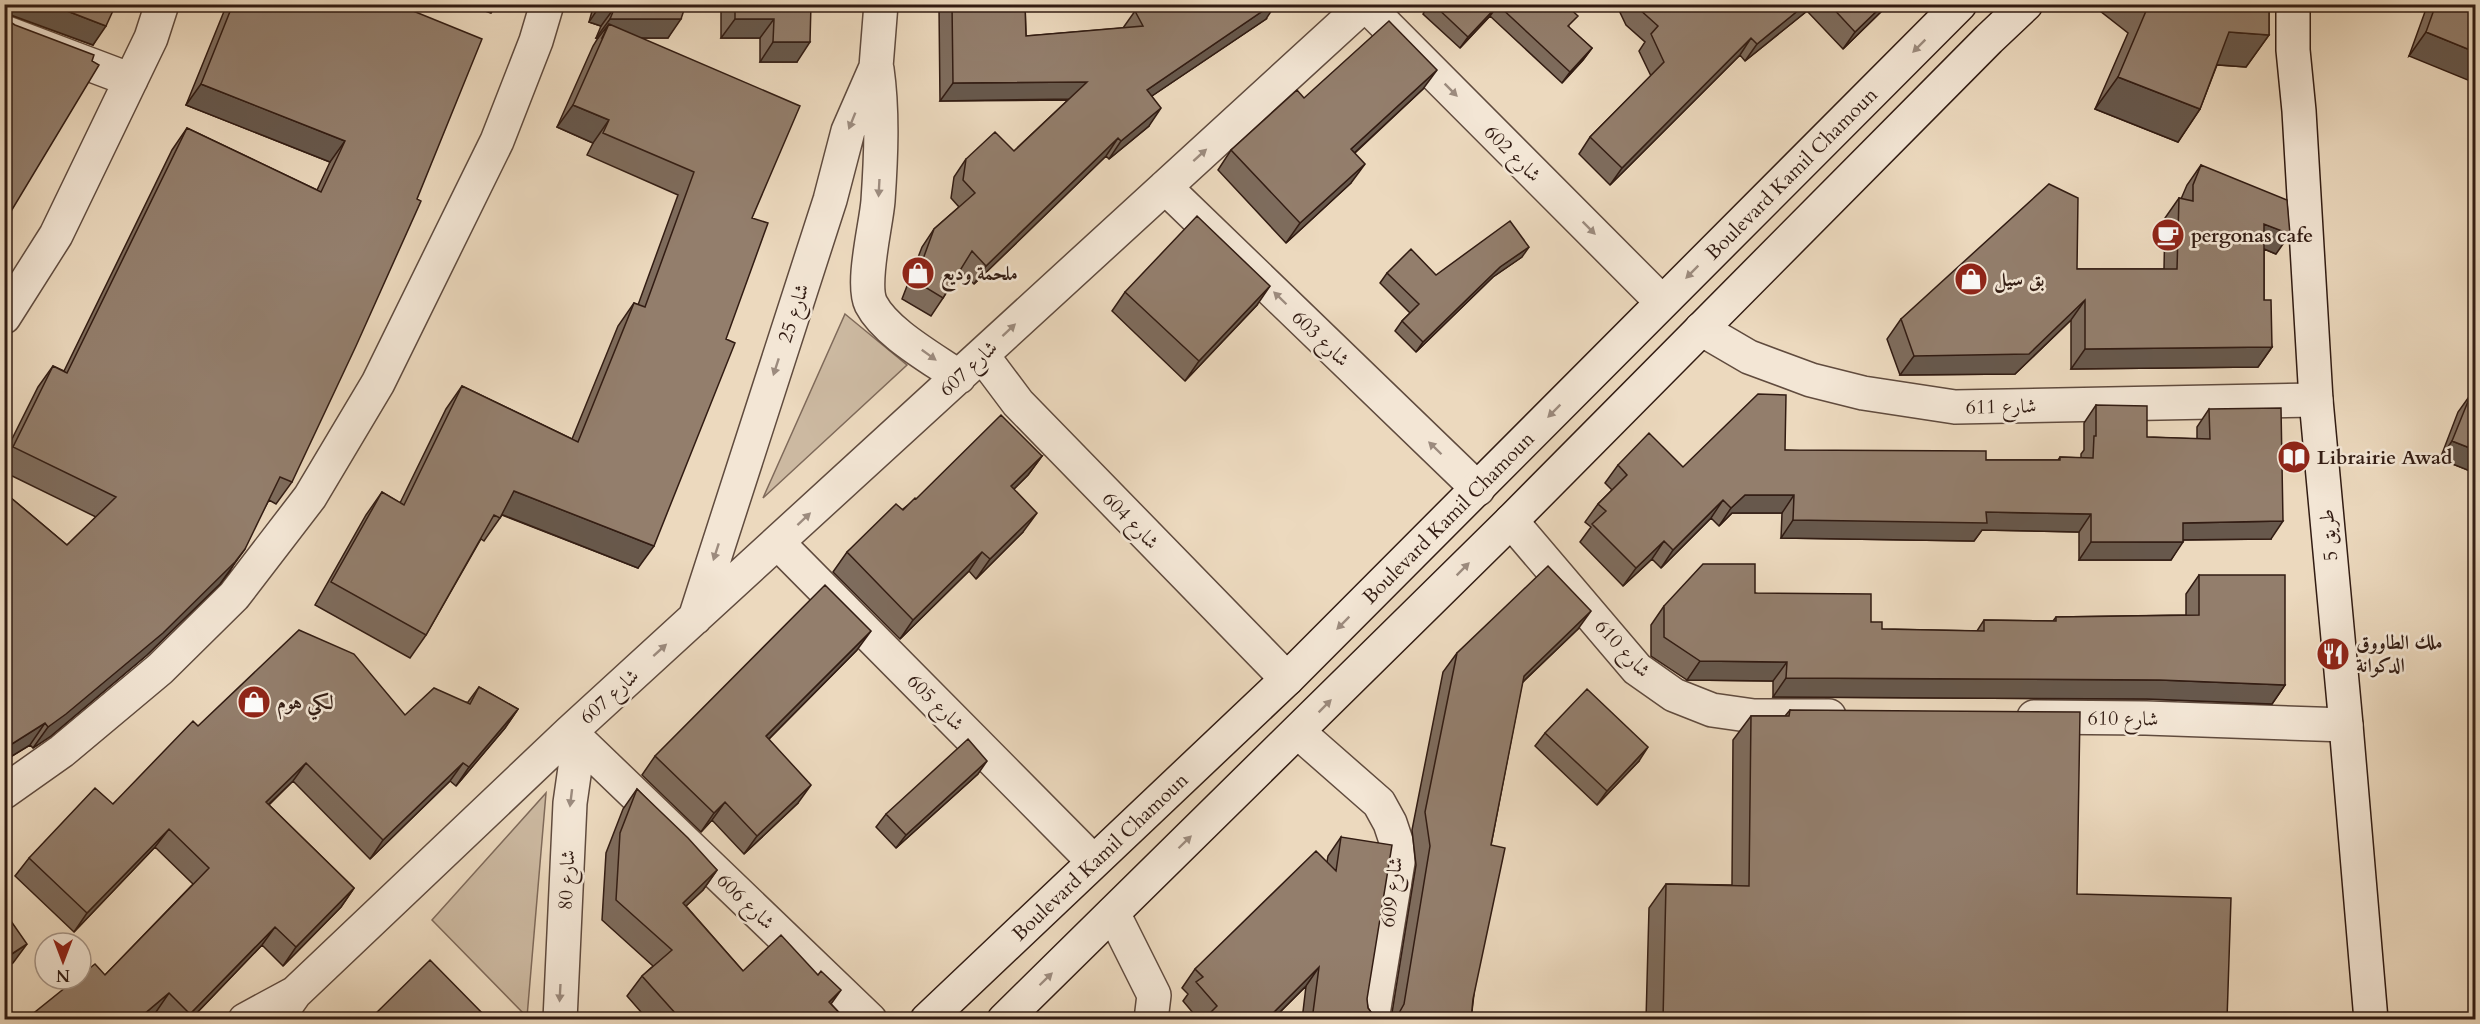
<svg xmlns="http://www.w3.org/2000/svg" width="2480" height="1024" font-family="Cardo,Amiri,serif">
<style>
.green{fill:#ccb9a1;stroke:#7f6a5a;stroke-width:1.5}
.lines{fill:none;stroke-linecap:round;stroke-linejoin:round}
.street-casing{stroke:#604b3e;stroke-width:36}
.secondary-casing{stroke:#321c13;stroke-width:36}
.street{stroke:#f3e6d5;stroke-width:33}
.secondary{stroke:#f3e6d5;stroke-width:33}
.wall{fill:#7e6c5d;stroke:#321c13;stroke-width:1.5}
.shaded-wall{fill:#67584c;stroke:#321c13;stroke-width:1.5}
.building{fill:#937e6c;stroke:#321c13;stroke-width:1.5}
.oneway{fill:#9c8b7e}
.labels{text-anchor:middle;stroke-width:5;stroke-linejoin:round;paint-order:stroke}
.street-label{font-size:20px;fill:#321c13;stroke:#f3e6d5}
.poi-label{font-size:20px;font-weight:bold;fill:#321c13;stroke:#f3e6d5;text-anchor:start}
</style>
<rect width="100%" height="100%" fill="#ecd9be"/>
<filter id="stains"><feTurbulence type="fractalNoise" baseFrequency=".00333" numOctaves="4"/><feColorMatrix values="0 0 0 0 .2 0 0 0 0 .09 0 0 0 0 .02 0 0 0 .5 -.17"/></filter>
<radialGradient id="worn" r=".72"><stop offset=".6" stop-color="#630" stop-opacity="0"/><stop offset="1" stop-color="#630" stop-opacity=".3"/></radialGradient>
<!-- green -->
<path class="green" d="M845,314L907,365L763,498Z
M546,793L527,1017L432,920Z"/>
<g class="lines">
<!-- street casing -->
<g class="street-casing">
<path id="street" d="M1365,4L1662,302
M4,32L131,80
M877,69C883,112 881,157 878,201C876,226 861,283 871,304C886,333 932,358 959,377
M1165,187L1478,489
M4,317L56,235L151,38L162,4
M1701,329L1749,357L1811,380L1863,393L1955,407L2316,400
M982,355L1018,403L1287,679
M1511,521L1637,669L1674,695L1712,710L1754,716H1829
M778,543L1093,861
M695,618L830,200L848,131L876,67L881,4
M2034,717L2146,718L2346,725
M570,732L870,1020
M1298,732L1379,803L1390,823L1396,841L1398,862L1372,1020
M4,792L62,751L160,669L234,596L310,497L378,383L497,141L536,41L547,4
M1113,913L1154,995L1151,1020
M245,1020L293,994
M276,1020L295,993L570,732L1365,4
M560,1020L570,803L579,740"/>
</g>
<!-- secondary casing -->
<g class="secondary-casing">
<g id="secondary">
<path d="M2293,4V50L2299,111L2316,400L2346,725L2371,1020"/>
<path id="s1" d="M927,1020L1287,679L1960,4"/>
<path d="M1004,1020L1511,521L1989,39L2026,4"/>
</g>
</g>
<!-- street -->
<use href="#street" class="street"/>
<!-- secondary -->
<use href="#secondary" class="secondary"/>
</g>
<!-- wall -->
<path class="wall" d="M6,4H116L93,45L8,14L9,12L4,10Z
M227,4H396L292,482L276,504L269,500L230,571L220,584L147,655L51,736L33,748L30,745L4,761V492L67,545L96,517L4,472V455L38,387L53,366L64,371L172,150L187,128L317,190L330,162L186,105Z
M594,4H686L668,38H642L752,218L638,568L502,515L484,541L481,539L426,635L410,658L315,605L366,515L382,492L400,503L446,409L462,386L572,439L618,326L634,303L638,305L678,195L587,155L593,143L557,127L593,46L598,38H596L601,26L589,22Z
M721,4H811L797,62H760V38H721Z
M941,4H1025L1026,36L1123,28L1135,11L1266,19L1152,96L1149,126L1109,159L1106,156L974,284L960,270L943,298L931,316L902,299L922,247L934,229L959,207L951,198L954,177L966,159L1014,151L1068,100L940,101L939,7Z
M1429,4H1565L1569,28L1592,48L1583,60L1562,83L1490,16L1460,48L1423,14Z
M1616,4H1889L1843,49L1807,11L1745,61L1740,55L1610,185L1579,154L1590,137L1651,76L1639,51L1645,42L1626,25Z
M2097,4H2269V35L2246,67L2217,65L2200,109L2178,142L2095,109L2128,33L2095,7Z
M2413,4H2475L2409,56L2426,9Z
M1423,89L1355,153L1351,183L1286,243L1218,170L1231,150L1304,98Z
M2201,165L2276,254L2264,249V300L2272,347L2258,367L2071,369V320L2015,374L1900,375L1887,339L1901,319L2077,269H2164L2165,218L2179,198L2181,199L2187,185Z
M1522,257L1493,277L1416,352L1395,331L1402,321L1410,313L1380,283L1387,273L1436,275Z
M1125,292L1257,305L1185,381L1112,311Z
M2475,387V473L2440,459L2458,412L2471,394L2472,395Z
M2096,405L2147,437L2197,439V427L2209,409L2271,539L2183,540L2171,560H2079V532L1982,530L1974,541L1781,538L1782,513H1732L1719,526L1711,518L1661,568L1652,559L1623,586L1580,542L1591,527L1585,522L1598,504L1612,490L1605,483L1618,465L1683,467L1785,450L1986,460H2058L2060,457L2081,458V454L2084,450V423Z
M1042,456L1028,475L1014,489L1023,532L976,579L969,571L900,639L833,572L847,552L916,499Z
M2199,575L2285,685L2272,704L2147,699L1773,697V681L1687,680L1651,656V625L1664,606L1755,593L1871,622L1882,629L1977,631L1984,620L2053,621L2056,617L2186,615V594Z
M1578,629L1522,683L1491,845L1471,1020H1302L1306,986L1272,1020H1199L1183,1001L1188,994L1182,988L1195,969L1327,862L1328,856L1341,837L1368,1008L1373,1015L1382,1019H1391L1416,865L1412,830L1443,672L1457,653Z
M857,650L769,739L798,803L744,854L712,820L701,832L642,775L655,756Z
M479,687L518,709L505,728L456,786L450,781L370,859L293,781L269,805L354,888L341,907L283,966L262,945L190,1020H163L156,1012L147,1020H25L105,975L193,884L155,847L74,932L15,876L29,858L113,804L198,726L405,715L468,702Z
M1790,710L2077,894L2227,1020H1646L1649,908L1666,884L1732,885L1733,740L1751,716H1785Z
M1545,733L1639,761L1597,805L1535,746Z
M978,774L896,848L876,827L886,814Z
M637,789L717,870L703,890L686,906L743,971L831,1004L846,1020H648L627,996L642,976L653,966L602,920L606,853L623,809Z"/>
<!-- shaded-wall -->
<path class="shaded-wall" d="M15,4H49L106,26L93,45L8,14Z
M465,4H497L491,13Z
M601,4H608L615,7L601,26L589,22Z
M1273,4H1276L1266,19L1134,108L1147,90Z
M1806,4H1811L1807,11L1745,61L1757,44Z
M1884,4H1889L1843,49L1855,32Z
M2413,4H2429L2426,9Z
M1498,5L1490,16L1460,48L1468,37Z
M610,19H681L668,38H602L609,24L598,38H596Z
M735,19H774L760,38H721Z
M2229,32L2269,35L2246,67L2207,64Z
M2426,32L2475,52V83L2409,56Z
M1751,38L1740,55L1610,185L1622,168Z
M773,42H810L797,62H760Z
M1592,48L1583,60L1562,83L1570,72Z
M1437,70L1423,89L1338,168L1351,149Z
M2118,77L2200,109L2178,142L2095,109Z
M1087,82L1074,99L940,101L953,83Z
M201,84L345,141L330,162L186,105Z
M573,105L609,120L593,143L557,127Z
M1161,108L1149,126L1109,159L1121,141Z
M1118,138L1106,156L974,284L986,266Z
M1365,164L1351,183L1286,243L1300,223Z
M2264,224L2290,234L2276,254L2250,243Z
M1529,247L1522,257L1493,277L1416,352L1423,342L1500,267Z
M1270,286L1257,305L1185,381L1199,361Z
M2085,300L2071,320L2015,374L1900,375L1914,356Z
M2272,347L2258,367L2071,369L2085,349Z
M2452,441L2475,450V473L2440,459Z
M1042,456L1028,475L997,506L1011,486Z
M514,491L654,546L638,568L498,513Z
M1745,495H1794L1782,513H1732L1719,526L1731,508Z
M1723,500L1711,518L1661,568L1673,550Z
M1986,512L2091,514L2079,532L1982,530L1974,541L1781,538L1793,520Z
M1037,513L1023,532L976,579L990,559Z
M2283,521L2271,539L2171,540L2183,523Z
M1664,541L1652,559L1623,586L1636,568Z
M2091,542H2183L2171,560H2079Z
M245,549L220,584L147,655L51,736L33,748L48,727Z
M982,552L969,571L900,639L913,620Z
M1591,611L1578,629L1510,694L1524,676Z
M871,631L857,650L753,755L766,736Z
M1700,661L1787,662L1773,681L1687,680Z
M1786,678L2160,680L2285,685L2272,704L2147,699L1773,697Z
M518,709L505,728L456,786L469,767Z
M45,723L30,745L4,761V749Z
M1648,747L1639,761L1597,805L1607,791Z
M987,761L978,774L896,848L906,835Z
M306,763L293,781L252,820L266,802Z
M463,763L450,781L370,859L383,840Z
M811,785L798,803L744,854L757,836Z
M725,802L712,820L701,832L714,813Z
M169,829L155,847L74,932L87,913Z
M717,870L703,890L668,923L683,903Z
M354,888L341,907L283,966L296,947Z
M275,927L262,945L190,1020H186L190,1014Z
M27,944L13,963L4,969V959Z
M1319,967L1306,986L1272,1020H1266Z
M841,990L826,1011L829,1002Z
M169,993L156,1012L147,1020H137Z"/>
<!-- building -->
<path class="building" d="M49,4H116L106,26Z
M233,4H396L482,39L417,199L421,201L356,346L292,482L280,477L245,549L235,562L163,633L66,714L48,727L45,723L4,749V492L67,545L116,497L13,447L53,366L67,373L187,128L321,192L345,141L201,84Z
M608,4H686L681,19H610L615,7Z
M735,4H811L810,42H773L774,19H735Z
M952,4H1025L1026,36L1143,26L1135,11L1156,4H1273L1147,90L1161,108L1121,141L1118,138L986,266L972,251L943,298L915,281L934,229L975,193L963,180L966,159L995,132L1014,151L1087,82L953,83Z
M1433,4H1565L1578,16L1568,26L1592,48L1570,72L1498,5L1468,37Z
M1636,4H1806L1757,44L1751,38L1622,168L1590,137L1664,62L1651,34L1658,26L1638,8Z
M1829,4H1884L1855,32Z
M2149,4H2269V35L2229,32L2200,109L2118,77Z
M2436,4H2475V52L2426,32Z
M7,20L15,25L94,55L92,61L99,65L4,223V25Z
M1389,21L1437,70L1351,149L1365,164L1300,223L1231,150L1297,90L1304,98Z
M609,24L800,106L752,218L768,223L726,339L735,343L654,546L514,491L500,518L494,515L426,635L331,582L382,492L404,505L462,386L578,442L634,303L645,307L694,172L603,133L609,120L573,105Z
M2201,165L2287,200L2290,234L2264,224V300H2271L2272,347L2085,349V300L2029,354L1914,356L1901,319L2049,184L2078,198L2077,269H2177L2179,198L2193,201V185Z
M1197,216L1270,286L1199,361L1125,292Z
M1510,221L1529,247L1500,267L1423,342L1402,321L1419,304L1387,273L1411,249L1436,275Z
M1758,394L1786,395L1785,450L1986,451V460H2060V457L2093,458L2094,436H2096V405L2147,406V437L2210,439L2209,409L2281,408L2283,521L2183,523V542H2091V514L1986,512L1987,523L1793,520L1794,495H1745L1731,508L1723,500L1673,550L1664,541L1636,568L1592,524L1606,511L1598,504L1627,475L1618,465L1649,433L1683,467Z
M2471,394L2475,396V450L2452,441Z
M1001,415L1042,456L1011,486L1037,513L990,559L982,552L913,620L847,552L896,504L903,510L915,498L916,499Z
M1703,564H1755V593L1871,594V622H1882V629L1984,631V620L2056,621V617L2199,615V575H2285V685L2160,680L1786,678L1787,662L1700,661L1664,637V606Z
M1548,566L1591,611L1524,676L1491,845L1505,848L1473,999L1471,1020H1312L1319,967L1266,1020H1214L1209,1014L1217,1006L1196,982L1203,977L1195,969L1316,851L1336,871L1341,837L1392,845L1367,999L1368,1008L1373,1015L1382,1019H1391L1399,1013L1404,1004L1430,846L1425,812L1457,653Z
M825,585L871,631L766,736L811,785L757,836L725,802L714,813L655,756Z
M299,630L354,654L405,715L434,688L470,704L479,687L518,709L469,767L463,763L383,840L306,763L266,802L354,888L296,947L275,927L190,1014L169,993L137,1020H25L76,979H81V975L95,964L105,975L209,868L169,829L87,913L29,858L95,788L113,804L193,721L198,726Z
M1587,689L1648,747L1607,791L1545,733Z
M1790,710L2080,712L2077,894L2231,898L2227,1020H1663L1666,884L1749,886L1751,716H1789Z
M968,739L987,761L906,835L886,814Z
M637,789L688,838L717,870L683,903L743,971L781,935L818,975L821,971L841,990L829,1002L846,1020H670L676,1014L642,976L672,950L616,900L620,833Z
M4,911L27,944L4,959Z
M430,960L489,1020H369Z
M4,1001L18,1020H4Z"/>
<!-- one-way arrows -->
<defs><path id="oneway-solid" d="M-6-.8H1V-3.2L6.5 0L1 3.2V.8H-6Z" transform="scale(1.5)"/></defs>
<g class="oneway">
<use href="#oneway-solid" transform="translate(1919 46) rotate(135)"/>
<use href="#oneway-solid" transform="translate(1451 90) rotate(45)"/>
<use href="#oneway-solid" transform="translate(852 121) rotate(112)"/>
<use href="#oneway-solid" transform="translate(1200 155) rotate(-42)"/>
<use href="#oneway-solid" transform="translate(879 188) rotate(93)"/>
<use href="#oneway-solid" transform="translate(1589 228) rotate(45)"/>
<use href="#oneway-solid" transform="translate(1692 272) rotate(135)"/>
<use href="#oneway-solid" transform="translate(1280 298) rotate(-136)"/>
<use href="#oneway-solid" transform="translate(1009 330) rotate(-43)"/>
<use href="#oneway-solid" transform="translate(929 355) rotate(36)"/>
<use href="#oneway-solid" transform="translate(776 367) rotate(108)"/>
<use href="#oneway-solid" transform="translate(1554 411) rotate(135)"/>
<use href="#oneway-solid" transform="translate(1435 448) rotate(-136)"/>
<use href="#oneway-solid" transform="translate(804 519) rotate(-43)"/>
<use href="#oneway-solid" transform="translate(716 552) rotate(108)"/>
<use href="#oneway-solid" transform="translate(1463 569) rotate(-45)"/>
<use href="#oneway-solid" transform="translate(1343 623) rotate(135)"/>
<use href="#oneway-solid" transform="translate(660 650) rotate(-42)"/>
<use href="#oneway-solid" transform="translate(1325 706) rotate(-45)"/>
<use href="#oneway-solid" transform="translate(571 798) rotate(97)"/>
<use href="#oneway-solid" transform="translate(1185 842) rotate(-44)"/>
<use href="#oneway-solid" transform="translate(1046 979) rotate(-44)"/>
<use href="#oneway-solid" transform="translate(560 993) rotate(93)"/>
</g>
<!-- icons -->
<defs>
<g id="cafe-disc" transform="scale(1.725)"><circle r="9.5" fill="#8f2418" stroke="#f3e6d5"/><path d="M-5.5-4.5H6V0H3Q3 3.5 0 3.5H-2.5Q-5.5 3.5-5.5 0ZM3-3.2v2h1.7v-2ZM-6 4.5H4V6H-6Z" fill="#fff"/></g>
<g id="shop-disc" transform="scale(1.725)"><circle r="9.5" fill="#8f2418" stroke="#f3e6d5"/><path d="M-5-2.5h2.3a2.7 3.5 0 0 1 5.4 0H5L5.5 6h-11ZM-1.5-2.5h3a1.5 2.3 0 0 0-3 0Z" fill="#fff"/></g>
<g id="library-disc" transform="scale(1.725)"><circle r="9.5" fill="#8f2418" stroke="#f3e6d5"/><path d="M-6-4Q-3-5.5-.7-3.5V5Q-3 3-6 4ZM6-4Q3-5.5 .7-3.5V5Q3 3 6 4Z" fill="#fff"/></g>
<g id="restaurant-disc" transform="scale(1.725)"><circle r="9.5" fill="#8f2418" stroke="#f3e6d5"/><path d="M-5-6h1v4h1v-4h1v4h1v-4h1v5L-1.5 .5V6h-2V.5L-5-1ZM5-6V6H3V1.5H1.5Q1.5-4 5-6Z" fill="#fff"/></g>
</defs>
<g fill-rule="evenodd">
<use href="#cafe-disc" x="2168" y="235"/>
<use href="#shop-disc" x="918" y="273"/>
<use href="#shop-disc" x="1971" y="279"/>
<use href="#library-disc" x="2294" y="457"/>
<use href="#restaurant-disc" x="2333" y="654"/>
<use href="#shop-disc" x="254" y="702"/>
</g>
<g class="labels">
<!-- street labels -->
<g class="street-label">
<text transform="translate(1513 153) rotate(45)" y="7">شارع 602</text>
<text dy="7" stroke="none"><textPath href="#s1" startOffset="1210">Boulevard Kamil Chamoun</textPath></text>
<text transform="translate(793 313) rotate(-72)" y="7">شارع 25</text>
<text transform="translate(1321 338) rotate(44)" y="7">شارع 603</text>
<text transform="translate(968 368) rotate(-43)" y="7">شارع 607</text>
<text transform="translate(2001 406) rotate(-1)" y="7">شارع 611</text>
<text dy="7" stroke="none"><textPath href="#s1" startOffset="724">Boulevard Kamil Chamoun</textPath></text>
<text transform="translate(1131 520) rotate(46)" y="7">شارع 604</text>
<text transform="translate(2328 535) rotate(-95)" y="7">طريق 5</text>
<text transform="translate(1623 648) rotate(47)" y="7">شارع 610</text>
<text transform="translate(609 696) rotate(-42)" y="7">شارع 607</text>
<text transform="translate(936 702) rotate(45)" y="7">شارع 605</text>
<text transform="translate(2123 718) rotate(1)" y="7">شارع 610</text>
<text dy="7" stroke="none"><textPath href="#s1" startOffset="238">Boulevard Kamil Chamoun</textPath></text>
<text transform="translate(566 880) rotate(-87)" y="7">شارع 80</text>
<text transform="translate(1391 892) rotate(-83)" y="7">شارع 609</text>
<text transform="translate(746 901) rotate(44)" y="7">شارع 606</text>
</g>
<!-- poi labels -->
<g class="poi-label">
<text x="2191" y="242">pergonas cafe</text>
<text x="941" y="280">ملحمة وديع</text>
<text x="1994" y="286">بق سيل</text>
<text x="2317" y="464">Librairie Awad</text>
<text x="2356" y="649">ملك الطاووق<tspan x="2356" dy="23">الدكوانة</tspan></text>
<text x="277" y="709">لكي هوم</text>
</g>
</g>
<!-- margin -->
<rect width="2480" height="1024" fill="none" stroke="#ecd9be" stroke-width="24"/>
<rect x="6" y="6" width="2468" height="1012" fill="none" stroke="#321c13" stroke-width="3"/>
<rect x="12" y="12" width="2456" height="1000" fill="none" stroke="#321c13" stroke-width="1.5"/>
<!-- north arrow -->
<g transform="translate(63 961) rotate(180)"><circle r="28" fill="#f3e6d5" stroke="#a69587" stroke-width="1.5"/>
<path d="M0-4.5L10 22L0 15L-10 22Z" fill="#8f2418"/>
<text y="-9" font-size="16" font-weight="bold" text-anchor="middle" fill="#321c13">N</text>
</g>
<rect width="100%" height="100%" filter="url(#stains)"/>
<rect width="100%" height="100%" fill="url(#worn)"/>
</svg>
